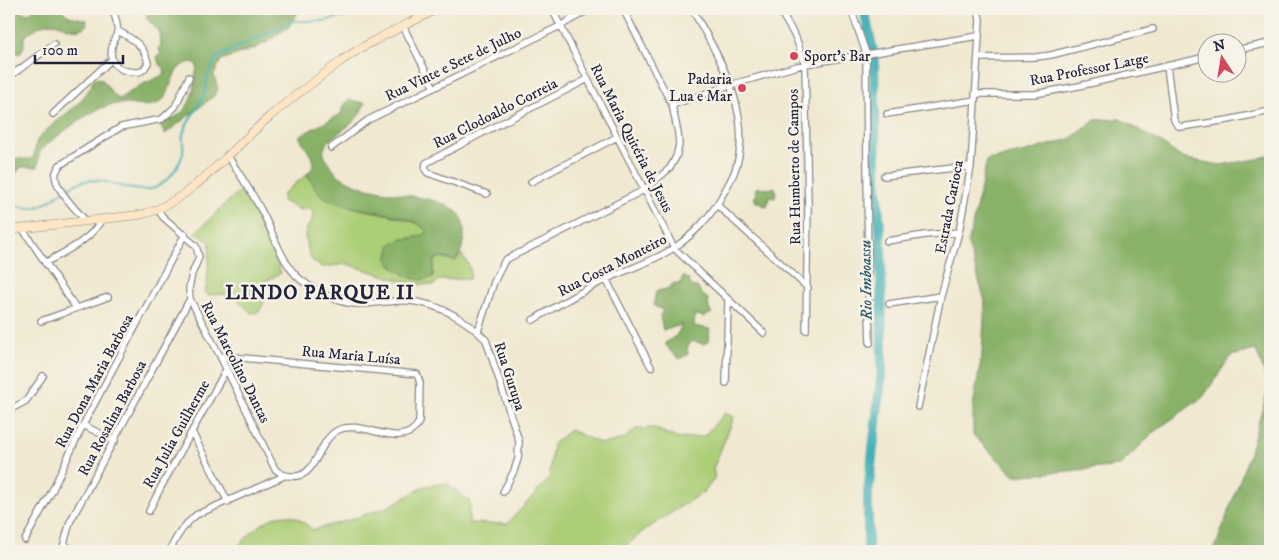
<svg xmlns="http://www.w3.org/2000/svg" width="1279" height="560" font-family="'IM FELL DW Pica',serif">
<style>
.green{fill:#acce77;stroke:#677859}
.forest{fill:#89b168;stroke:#566a52}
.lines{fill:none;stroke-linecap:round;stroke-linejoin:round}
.stream{stroke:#3badb3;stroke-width:2}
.river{stroke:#3badb3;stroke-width:10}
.minor-casing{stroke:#898586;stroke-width:8}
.secondary-casing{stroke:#898586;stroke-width:9}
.minor{stroke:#fff;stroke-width:5.5}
.secondary{stroke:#fde5c5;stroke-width:8}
.poi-dot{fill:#d1495b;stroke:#f7f3e8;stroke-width:2}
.labels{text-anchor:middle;stroke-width:5;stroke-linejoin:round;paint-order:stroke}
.poi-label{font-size:15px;fill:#22223b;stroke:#f7f3e8;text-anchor:start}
.street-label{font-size:15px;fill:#22223b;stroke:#f7f3e8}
.water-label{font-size:16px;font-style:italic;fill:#2c5a6b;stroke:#f7f3e8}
.district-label{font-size:20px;font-weight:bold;letter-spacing:1px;fill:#22223b;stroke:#f7f3e8}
</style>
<rect width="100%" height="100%" fill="#f7f3e8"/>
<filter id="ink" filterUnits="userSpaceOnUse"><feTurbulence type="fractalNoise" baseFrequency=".02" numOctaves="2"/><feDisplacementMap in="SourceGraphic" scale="10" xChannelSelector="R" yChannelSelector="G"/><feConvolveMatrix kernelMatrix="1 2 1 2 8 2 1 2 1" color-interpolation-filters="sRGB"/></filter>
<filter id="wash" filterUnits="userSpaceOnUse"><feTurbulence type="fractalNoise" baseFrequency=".0096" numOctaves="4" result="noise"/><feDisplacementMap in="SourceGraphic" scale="20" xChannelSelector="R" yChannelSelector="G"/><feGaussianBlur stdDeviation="1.12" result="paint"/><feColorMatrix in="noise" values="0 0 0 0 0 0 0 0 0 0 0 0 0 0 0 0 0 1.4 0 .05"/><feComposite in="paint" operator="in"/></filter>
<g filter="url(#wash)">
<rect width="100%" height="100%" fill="#f0e8d0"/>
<!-- green -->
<path class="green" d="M307,174L319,193L359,209L390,215L418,223L428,232L419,237L402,239L433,277L434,260L442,257L455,261L461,254C466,260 474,271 469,279L439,280L434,285L412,284L347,264L321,267L311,259C309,252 303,238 306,231C309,222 313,223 313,212L309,209L300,210L293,206L282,201L283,194Z
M238,192H247L281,273L260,284C264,297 267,299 259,312L251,313L232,294L208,295L204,292L207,286L210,242L195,233Z
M725,413L734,417L713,469L715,477L706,490L642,532L621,551H233C249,536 272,506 297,518C302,521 308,526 313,530L349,520L390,506L425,486L447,483L470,502L469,523L507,524L549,479L553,444L570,430L602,444L624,439L636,429L653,428L679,439L704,436Z"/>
<!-- forest -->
<path class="forest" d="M14,9L28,14L33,9H64L63,11L69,16L87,20L86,26C73,35 65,24 52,23C41,23 32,31 24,37V46L20,54L9,50V18Z
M158,9H298L299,11L288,28L276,35L269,41L256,48L221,60L214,75L218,89L214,96L165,134L160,124C194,112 191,98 197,67L196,64L192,62C168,65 174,94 160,102C145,111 127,100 110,105C88,111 63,132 45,146L39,153L38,167H21L10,181H9V155L17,159H32C37,152 33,144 39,138C56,118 86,105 94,78L102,79L112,93L119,99L139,86L165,74L164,68L159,64L157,57L161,53L158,48L161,46L160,32L147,19L146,15L154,13Z
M350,100L365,103C362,109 359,116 355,120C347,130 320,140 324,155C325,158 328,162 330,165C348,198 419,189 449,207C452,209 457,211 459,214C463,218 464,227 464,232C463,243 463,252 455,261L442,257L434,260L433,277C429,278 425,279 421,280C409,280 392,268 387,259L391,244L402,239L419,237L428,232C404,206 348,216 320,194C315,189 311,180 307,174L313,167L312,158L299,136L341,114L343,105Z
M1120,119L1160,142L1182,158L1220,165L1257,159L1270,155V551H1214L1249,455L1269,386L1256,350L1231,356L1203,397L1155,431L1120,466L1015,476L973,435V406L982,354L985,301L968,244L987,160L1022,153L1070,139L1095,120Z
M759,187L768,189L775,187L776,194L775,198L769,197L767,207L756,202L754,197L757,196L755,189Z
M683,276L689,280L691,286L697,287L702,294L708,299L709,309L712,313L703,317L695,314L694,326L710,329L708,342L703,344L692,341L687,348L688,354L680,359L671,352L665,343L676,336L682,325L663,330L660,316L663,310L654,306V302L656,291L667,289L674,283L680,284Z"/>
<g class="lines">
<!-- stream -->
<path class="stream" d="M9,202C45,221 53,189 84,181C106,176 129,194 151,189C166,185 179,168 183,153C184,147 182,140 183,134C187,120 199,108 204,94C206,89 206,84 207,79C209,72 213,65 216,58L292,21H323L343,17L352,9"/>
<!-- river -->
<path class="river" d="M864,9L874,56L876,174L881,244L882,370L868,493V551"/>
</g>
</g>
<g filter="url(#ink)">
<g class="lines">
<!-- minor casing -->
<g class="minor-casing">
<path id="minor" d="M113,9C114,15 119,26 117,32C117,35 114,39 113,43C107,62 117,72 137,72C143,72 145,68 148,63C145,46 133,39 118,31
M552,9L674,248L764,333
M779,9L796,38L805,64L808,205L806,330
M851,9L866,53L868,285L870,343
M403,26L434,88
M1236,50L1270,43
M978,58L1036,57L1051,55L1153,29
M1167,66L1174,120L1177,125L1181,127L1228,120L1270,111
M9,77L54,44
M975,94H1035L1079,86L1206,57
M672,105L730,85L805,64L978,36
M53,114L111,60
M887,114L975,100
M331,148L368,120L560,26L590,9
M227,155C239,173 251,191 261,210C273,231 282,265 301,280C315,291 338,303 356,304C374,305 392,299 410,301C439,304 466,319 486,340L519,441L518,459L514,471L503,492
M884,176L971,166
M531,182L617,137
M487,194L428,173L425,169L426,163L486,131L588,79
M717,205L808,288
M158,210L163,217L196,246L199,257L192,274L189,288L190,299L220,356L275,469C281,474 284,476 292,476C317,479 317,441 338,430C363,418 403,453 419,422L420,383L417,374L220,356
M86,221C77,211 59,193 56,180C54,174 57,169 60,165L121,127L162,119L175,107L189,77
M22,228L76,308
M887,241L925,235L959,232
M45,263C67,250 89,242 102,219
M606,279L651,367
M889,304L941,296
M533,320C557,306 581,291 607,279C628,269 652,262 672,249C693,236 712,215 723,194C727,187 731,180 734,173C756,117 719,57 692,9
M41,321L108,297
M478,331L494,282L505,260L644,190L670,168L676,157L679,145L678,133L672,105L623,9
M726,383L728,300
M918,407L941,296L959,232L971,166L980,20L978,9
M9,410L26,401L43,376
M83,425L115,441
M192,432L228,502
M149,511L161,487L226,370
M25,540L51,493L83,425L185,234
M65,546L76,551
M171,548C178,534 184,525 196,515L284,476
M62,551L70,522L190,299"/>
</g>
<!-- secondary casing -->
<g class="secondary-casing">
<path id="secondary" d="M9,230L138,215C184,208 233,148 268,118C290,99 314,82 337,64C366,42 405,26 437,9"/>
</g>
<!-- minor -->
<use href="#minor" class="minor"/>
<!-- secondary -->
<use href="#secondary" class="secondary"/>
</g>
</g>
<!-- markers -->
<g class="poi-dot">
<circle cx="794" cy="56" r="5"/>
<circle cx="742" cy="88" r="5"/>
</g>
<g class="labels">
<!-- poi labels -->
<g class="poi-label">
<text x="804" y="61">Sport's Bar</text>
<text x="732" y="84" text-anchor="end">Padaria<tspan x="732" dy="17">Lua e Mar</tspan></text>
</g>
<!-- street labels -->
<g class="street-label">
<text transform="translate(453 64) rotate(-26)" y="5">Rua Vinte e Sete de Julho</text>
<text transform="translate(1089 69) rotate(-11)" y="5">Rua Professor Latge</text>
<text transform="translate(495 113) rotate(-27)" y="5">Rua Clodoaldo Correia</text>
<text transform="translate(632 138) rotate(63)" y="5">Rua Maria Quitéria de Jesus</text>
<text transform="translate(794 167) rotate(-91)" y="5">Rua Humberto de Campos</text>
<text transform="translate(949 207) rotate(-79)" y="5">Estrada Carioca</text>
<text transform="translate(612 265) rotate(-27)" y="5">Rua Costa Monteiro</text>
<text transform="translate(351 355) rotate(5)" y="5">Rua Maria Luísa</text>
<text transform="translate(236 362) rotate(63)" y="5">Rua Marcolino Dantas</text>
<text transform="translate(510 376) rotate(72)" y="5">Rua Gurupa</text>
<text transform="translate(94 381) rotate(-62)" y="5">Rua Dona Maria Barbosa</text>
<text transform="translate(112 418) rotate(-62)" y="5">Rua Rosalina Barbosa</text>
<text transform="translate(176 434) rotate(-61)" y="5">Rua Julia Guilherme</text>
</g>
<!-- water labels -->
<g class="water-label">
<text transform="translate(865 280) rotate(-91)" y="6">Rio Imboassu</text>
</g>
<!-- district labels -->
<g class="district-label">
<text x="320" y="299">LINDO PARQUE II</text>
</g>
</g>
<!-- margin -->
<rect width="1279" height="560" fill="none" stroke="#f7f3e8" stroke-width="30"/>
<!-- north arrow -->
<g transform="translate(1222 58) rotate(348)"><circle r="24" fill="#f7f3e8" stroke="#a29fa3"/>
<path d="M0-4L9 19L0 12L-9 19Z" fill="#d1495b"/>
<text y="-8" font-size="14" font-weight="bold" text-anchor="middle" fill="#22223b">N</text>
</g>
<!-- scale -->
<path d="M35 55v8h88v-8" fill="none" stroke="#22223b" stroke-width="2.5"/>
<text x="42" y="55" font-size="15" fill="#22223b" stroke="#f7f3e8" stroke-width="4" paint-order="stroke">100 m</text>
</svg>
